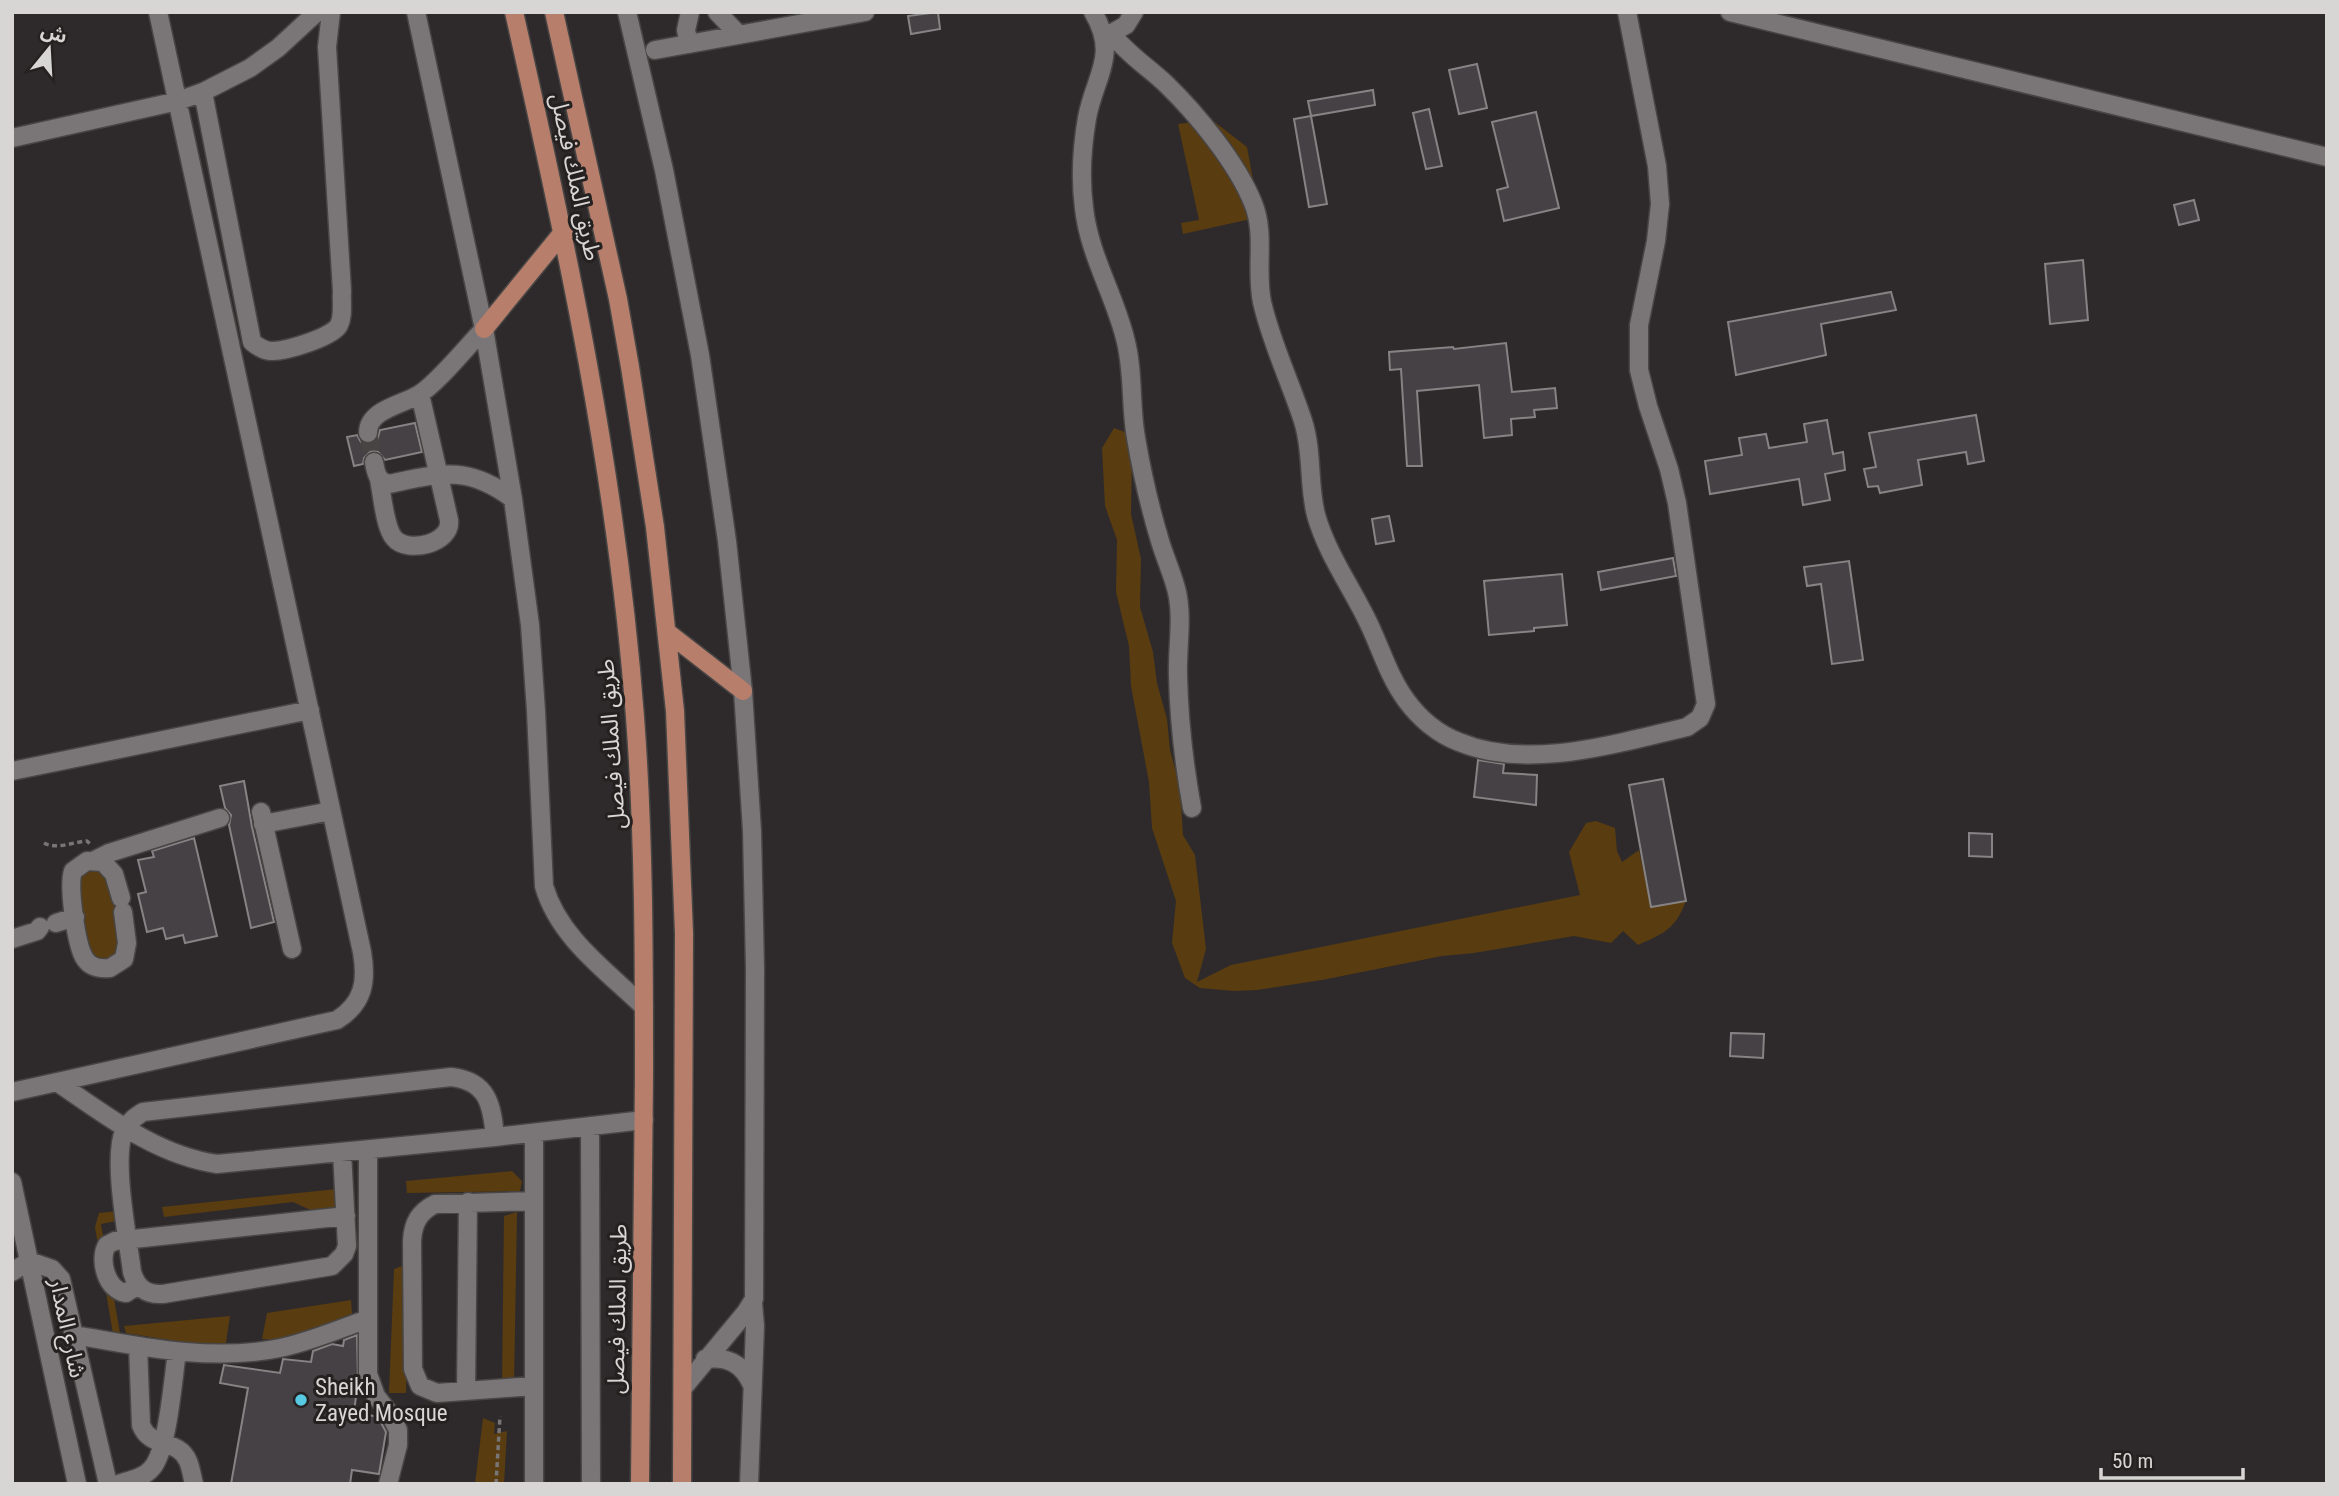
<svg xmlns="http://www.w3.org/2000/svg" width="2339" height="1496" font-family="'Roboto Condensed','Noto Sans Arabic',sans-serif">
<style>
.green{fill:#593c10}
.building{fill:#454144;stroke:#868385;stroke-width:2}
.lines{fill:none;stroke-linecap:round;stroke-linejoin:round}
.minor-tunnel{stroke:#484444;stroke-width:18;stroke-dasharray:18 9;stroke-linecap:butt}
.minor-casing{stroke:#484545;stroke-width:21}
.major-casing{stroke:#484545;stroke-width:21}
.path{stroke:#787575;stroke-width:3.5;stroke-dasharray:5 3.5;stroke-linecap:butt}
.minor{stroke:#7a7576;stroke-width:18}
.major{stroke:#b77f6b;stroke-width:18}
.poi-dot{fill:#57c9e3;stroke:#252121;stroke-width:2.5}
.labels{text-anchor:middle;stroke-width:6;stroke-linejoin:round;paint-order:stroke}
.street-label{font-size:23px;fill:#d8d5d5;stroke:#252121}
.poi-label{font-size:23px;fill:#d8d5d5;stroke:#252121;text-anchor:start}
</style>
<rect width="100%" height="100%" fill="#2e2a2b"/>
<!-- green -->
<path class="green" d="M1212,120L1247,147L1260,217L1183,234L1181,223L1199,220L1178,124Z
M1114,428L1125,432L1132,453L1131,514L1141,559L1140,607L1153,652L1157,683L1167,719L1170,750L1180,787L1183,835L1195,855L1206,949L1197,982L1231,965L1580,895L1569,852L1586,823L1596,821L1615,828L1617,851L1622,862L1639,850L1651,906L1686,901C1675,929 1665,933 1638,945L1623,931L1611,943L1574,936L1474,953L1442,956L1322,980L1257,990L1234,991L1200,988L1185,978L1172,943L1176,901L1152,828L1149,782L1131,686L1129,646L1116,592L1117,540L1105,506L1102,448Z
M89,868L100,869L107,877L112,896L117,921L119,950L113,959L103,961L93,957L88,947L78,886L80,875Z
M512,1171L522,1181L520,1191L407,1193L406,1181Z
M347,1188L350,1204L317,1213L293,1202L164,1217L162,1207Z
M129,1210L131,1218L101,1224L120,1333L113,1334L95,1227L99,1213Z
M517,1212L514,1386H502L504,1216Z
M409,1263L406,1393H389L394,1269Z
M351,1300L352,1314L316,1343L262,1339L267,1313Z
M230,1316L225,1349L126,1333L124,1326Z
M483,1418L495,1423L494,1434L507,1431L504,1484H475Z"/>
<!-- building -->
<path class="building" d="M938,12L940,29L911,34L908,16Z
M1477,64L1487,108L1459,114L1449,70Z
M1373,90L1375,105L1311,116L1308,101Z
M1429,109L1442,166L1426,169L1413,113Z
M1536,112L1559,208L1504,221L1497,190L1508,187L1492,122Z
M1311,116L1327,204L1309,207L1294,119Z
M2194,200L2199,220L2179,225L2174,205Z
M2083,260L2088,320L2050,324L2045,264Z
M1891,292L1896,310L1821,324L1826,355L1736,375L1728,322Z
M1506,343L1512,392L1555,388L1557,408L1534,410L1535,417L1511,419L1512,435L1484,438L1479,385L1417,391L1422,466H1407L1401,369L1390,370L1389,352L1453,347L1454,349Z
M1976,415L1984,461L1968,464L1966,452L1918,460L1922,485L1880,493L1878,486L1868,487L1864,469L1876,467L1869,433Z
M1827,420L1833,454L1843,452L1845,470L1825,474L1830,500L1803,505L1799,479L1710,494L1705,461L1742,455L1739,438L1766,434L1769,448L1807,442L1804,424Z
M415,423L422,452L385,460L378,452L371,451L364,458L363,464L354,466L347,437L357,435L361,442L371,444L377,440L380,430Z
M1389,516L1394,541L1376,544L1372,519Z
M1673,558L1676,576L1601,590L1598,572Z
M1849,561L1863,660L1832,664L1821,584L1807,586L1804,567Z
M1562,574L1567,625L1534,628V631L1489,635L1484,581Z
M1478,760L1504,764L1503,773L1537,775L1536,805L1474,797Z
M1663,779L1686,901L1651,907L1629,785Z
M244,781L252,827L274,922L251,928L229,825L231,815L225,808L220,786Z
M1969,833L1992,834V857L1969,856Z
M194,838L217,936L185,943L183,935L166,939L163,928L147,932L138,894L146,892L138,860L154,857L152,851Z
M1731,1033L1764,1034L1763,1058L1730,1056Z
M357,1335L358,1381L354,1412L378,1417L386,1432L379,1474L352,1470L350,1484H231L248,1388L220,1383L224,1365L280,1373L283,1359L311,1362L313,1351L332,1344L343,1346L344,1340Z"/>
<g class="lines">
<!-- minor-tunnel -->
<path class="minor-tunnel" d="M368,433L374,462"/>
<!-- minor casing -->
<g class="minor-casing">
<path id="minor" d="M416,12L484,329L513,499L530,625L536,711L544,886C559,938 607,971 644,1007
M627,12L664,170L700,355L727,541L743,691L752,831L755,968L754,1299L746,1312L683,1388
M717,12L739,35
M1093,12C1119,56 1095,75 1087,118C1082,147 1080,178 1084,208C1089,254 1114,294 1125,338C1134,371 1130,405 1136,438C1142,473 1150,508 1160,541C1165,558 1173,575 1177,592C1183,619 1177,648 1178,676C1179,721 1184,764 1192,808
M1730,12L2327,157
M1112,34C1127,54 1148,67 1166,84C1197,114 1237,163 1253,203C1266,234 1255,268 1262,302C1271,342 1290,381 1303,421C1313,452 1308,484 1316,515C1327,554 1352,588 1369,624C1381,649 1389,677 1406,700C1419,718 1438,734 1459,742C1529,771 1617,743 1687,727L1700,718L1706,704L1677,503L1669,469L1648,406L1639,370V325L1656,241L1660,204L1657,166L1627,12
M1105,37L1126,25L1134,12
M689,44L686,30L690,12
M655,50L865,12
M203,92L252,342C258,347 264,351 272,351C287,351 333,337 339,325C344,315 341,301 342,291L327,47L331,12
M12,138L178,101L203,92L250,68L278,48L317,12
M368,433C368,410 401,405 418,395C436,385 468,345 484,329
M374,462C376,473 377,481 389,484C441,473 468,465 513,499
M379,479C382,494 385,528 394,538C407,554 452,544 449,520L420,394
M12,771L310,710
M261,812L292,949
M263,824L331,811
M95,860L109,853L220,818
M121,898L114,874L103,862L87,861L73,871C68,886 76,946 85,959C91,968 100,969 110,968L124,959L127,943L123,912
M56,923L75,917
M12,939L37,931L40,927
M57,1082C107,1116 156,1155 217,1164L495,1137L644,1120
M12,1092L337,1020C364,1003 367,981 362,952L158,12
M590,1126L591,1484
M534,1133V1484
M368,1150V1374L376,1396L390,1414L398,1430V1445L388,1484
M342,1152L347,1246L344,1254L332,1266L163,1294C146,1295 137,1288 132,1272C128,1238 112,1160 124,1131C128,1122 135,1117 143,1112L451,1077C488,1081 492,1105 495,1137
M12,1182L77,1484
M534,1201L435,1204C419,1212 413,1223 412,1241L413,1369L420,1386L437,1393L534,1386
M12,1272L29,1261L52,1269L61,1279L108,1484
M138,1285L126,1293C107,1291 98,1260 107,1245L115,1241L346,1216
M75,1335C142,1347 212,1362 280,1348C310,1342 339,1329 368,1319
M138,1346L141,1425C150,1449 178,1438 188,1461C191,1468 192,1476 194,1484
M705,1359C728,1356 743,1364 752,1385
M466,1391L468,1202
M118,1484C130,1480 144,1478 152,1468C168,1450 173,1378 177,1352
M749,1484L755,1326L753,1303"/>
</g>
<!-- major casing -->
<g class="major-casing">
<path id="major" d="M514,12C567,246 617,477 635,717C644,836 644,955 644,1074C643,1211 641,1347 640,1484
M554,12L618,299L630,367L655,527L675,711L684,933L682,1484
M484,329L564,231
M667,632L743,691"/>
</g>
<!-- path -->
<path class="path" d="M44,843C57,850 72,842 87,841L90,844
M496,1484L500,1416"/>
<!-- minor -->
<use href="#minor" class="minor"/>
<!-- major -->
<use href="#major" class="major"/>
</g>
<!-- markers -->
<circle class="poi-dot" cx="301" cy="1400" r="7"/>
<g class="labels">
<!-- street labels -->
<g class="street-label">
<text transform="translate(576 177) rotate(78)" y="8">طريق الملك فيصل</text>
<text transform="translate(611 744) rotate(-94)" y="8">طريق الملك فيصل</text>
<text transform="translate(617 1309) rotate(-89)" y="8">طريق الملك فيصل</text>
<text transform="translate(68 1328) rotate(78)" y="8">شارع المدار</text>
</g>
<!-- poi labels -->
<g class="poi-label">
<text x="315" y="1395">Sheikh<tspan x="315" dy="26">Zayed Mosque</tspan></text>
</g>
</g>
<!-- border -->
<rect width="2339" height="1496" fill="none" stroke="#d8d5d5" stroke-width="28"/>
<!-- north arrow -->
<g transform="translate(49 49) rotate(18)" stroke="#252121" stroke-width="5" paint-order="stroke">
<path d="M0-5L12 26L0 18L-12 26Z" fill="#d8d5d5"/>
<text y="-10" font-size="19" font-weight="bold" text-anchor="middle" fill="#d8d5d5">ش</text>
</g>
<!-- scale -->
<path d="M2101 1468v10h142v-10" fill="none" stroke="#d8d5d5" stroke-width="3.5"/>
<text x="2112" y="1468" font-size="21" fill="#d8d5d5" stroke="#252121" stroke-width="5" paint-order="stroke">50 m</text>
</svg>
